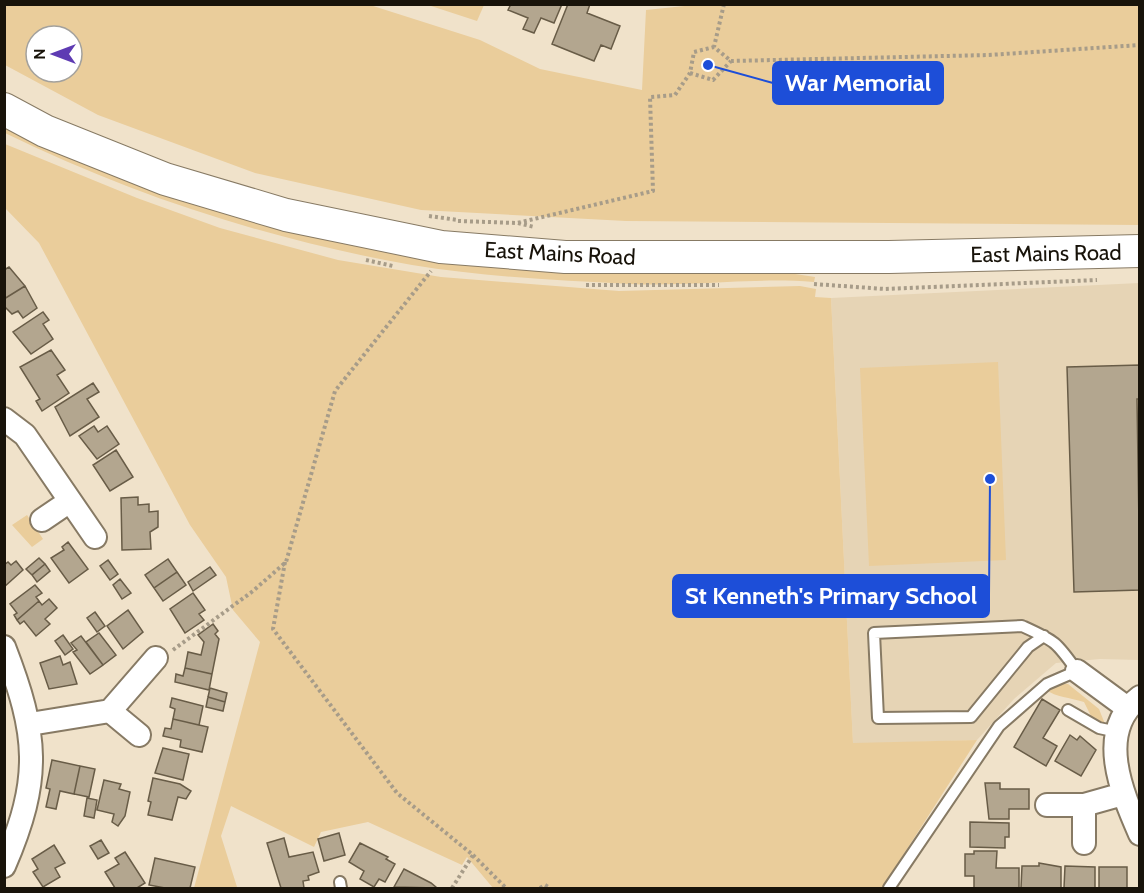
<svg xmlns="http://www.w3.org/2000/svg" width="1144" height="893" font-family="Cabin,sans-serif">
<style>
.built{fill:#e6d4b5}
.green{fill:#eacd9b;fill-rule:evenodd}
.building{fill:#b3a68f;stroke:#685c47;stroke-width:1.5}
.lines{fill:none;stroke-linecap:round;stroke-linejoin:round}
.service-casing{stroke:#877a64;stroke-width:14}
.minor-casing{stroke:#877a64;stroke-width:26}
.secondary-casing{stroke:#877a64;stroke-width:34}
.path{stroke:#a79c89;stroke-width:4;stroke-dasharray:3 3;stroke-linecap:butt}
.service{stroke:#fff;stroke-width:10}
.minor{stroke:#fff;stroke-width:22}
.secondary{stroke:#fff;stroke-width:32}
.labels{text-anchor:middle;stroke-width:5;stroke-linejoin:round;paint-order:stroke}
.street-label{font-size:22px;fill:#18130a;stroke:#fff}
.leader{fill:none;stroke:#1d4ed8;stroke-width:2}
.callout-dot{fill:#1d4ed8;stroke:#fff;stroke-width:2}
.callout{fill:#1d4ed8;stroke:#1d4ed8;stroke-width:2}
.callout-label{font-size:24px;text-anchor:middle;font-weight:bold;fill:#fff}
</style>
<rect width="100%" height="100%" fill="#f0e2ca"/>
<!-- built -->
<path class="built" d="M1139,283V660L1100,659L1056,663L1014,699L977,740L853,744L831,298Z"/>
<!-- green -->
<path class="green" d="M428,5L484,4V5L477,21Z
M694,5H1139V225L626,221L421,210L255,173L98,115L5,65V5H370L480,40L540,69L642,90L646,10ZM36,36H72V72H36Z
M4,123L246,218L756,268L815,277L814,282C752,277 690,287 629,284C557,280 484,277 412,265C270,240 134,196 5,133Z
M5,144L137,198L220,228L338,260L441,277L619,291L800,286L816,289L815,297L831,298L853,743L977,740L882,888H493L467,857L462,865L368,822L321,832L314,847L231,806L221,836L237,887L194,888L260,642L233,610L226,577L190,525L39,243L5,208Z
M998,362L1006,560L869,566L860,368Z
M27,515L43,539L32,547L12,525Z
M1061,683L1068,684L1099,709L1105,724L1091,716L1084,702C1069,697 1057,698 1045,689Z"/>
<!-- building -->
<path class="building" d="M511,4H562L554,23L541,18L534,33L523,29L528,18L508,10Z
M568,4H590L587,13L620,26L611,49L601,45L594,61L552,44Z
M9,267L25,286L4,299V270Z
M25,286L37,308L23,318L18,311L12,314L4,306V299Z
M43,312L49,320L43,324L53,339L31,354L13,332Z
M51,350L65,370L57,375L69,393L42,411L36,401L40,399L20,367Z
M1140,365V399H1137L1140,590L1074,592L1067,367Z
M93,383L99,392L87,399L99,417L70,436L55,407Z
M94,426L98,432L107,426L119,444L97,459L79,436Z
M116,450L133,477L110,491L93,465Z
M138,497V505L149,504V512L158,511V527L150,532L151,549L122,550L121,498Z
M68,542L88,569L69,583L51,558L64,550L62,547Z
M39,558L45,564L32,575L26,569Z
M168,559L177,572L154,588L145,575Z
M108,560L118,574L110,580L100,566Z
M16,561L23,570L4,587V565L8,562L11,565Z
M45,564L50,571L37,582L32,575Z
M210,567L216,575L193,591L188,582Z
M177,572L186,585L163,601L154,588Z
M120,579L131,593L122,599L113,585Z
M35,585L42,593L36,597L39,601L17,620L14,615L17,613L10,604Z
M193,593L205,610L199,614L204,620L185,633L170,609Z
M49,599L57,608L45,619L50,624L36,636L24,621L20,624L17,620L39,601L42,605Z
M128,610L143,632L123,649L107,626Z
M95,612L105,626L97,632L87,618Z
M213,624L218,631L215,634L219,639L212,674L185,668L188,652L201,655L204,642L198,635Z
M99,633L116,655L103,665L86,642Z
M63,635L73,649L65,655L55,641Z
M81,636L103,665L90,674L73,652L77,650L71,643Z
M60,656L63,665L70,662L77,684L49,689L40,663Z
M185,668L212,674L209,690L175,682L176,674L183,676Z
M210,688L227,693L225,702L208,697Z
M208,697L225,702L223,711L206,707Z
M172,698L203,706L199,725L173,719L175,709L170,707Z
M1042,699L1060,710L1043,738L1057,746L1046,766L1014,747Z
M173,719L208,727L202,752L180,747L181,740L163,736L165,728L171,729Z
M1070,735L1077,740L1080,736L1096,750L1081,776L1055,761Z
M163,748L189,754L183,780L155,773Z
M52,760L80,766L74,794L60,791L56,809L46,807L50,789L46,788Z
M80,766L95,769L89,797L74,794Z
M153,778L180,784L191,791L186,799L178,797L172,820L148,815L151,802L148,801Z
M104,780L121,784L119,789L130,792L125,816L118,826L112,822L114,814L97,810Z
M985,783H1000V789H1029V809H1009V819H989Z
M87,798L97,800L94,818L84,816Z
M970,822L1009,823V837H1005V848L970,847Z
M339,833L345,855L324,861L318,839Z
M284,838L289,857L313,852L319,872L308,876L309,880L303,881L304,888H281L267,843Z
M101,840L109,853L98,859L90,846Z
M360,843L388,857L386,859L395,864L385,882L379,879L374,887L360,879L364,871L349,862Z
M54,845L65,863L55,868L60,877L43,887L33,872L38,869L32,859Z
M974,851H997L996,868H1019V888H974V876H965V854H974Z
M125,852L145,883L137,888H115L105,872L119,864L115,858Z
M155,858L195,867L190,888H165L149,885Z
M1039,863L1061,867V888H1021L1022,866H1039Z
M1065,866L1095,867V888H1064Z
M1099,867H1127V888H1099Z
M404,869L431,883L437,888L394,887Z"/>
<g class="lines">
<!-- service casing -->
<g class="service-casing">
<path id="service" d="M1068,710L1099,728L1118,732
M340,882L341,888
M889,888L999,726L1047,684L1077,671C1056,641 1055,641 1022,626L874,633L878,718L971,717L1028,647L1044,636"/>
</g>
<!-- minor casing -->
<g class="minor-casing">
<path id="minor" d="M4,419L25,435L95,537
M42,520L70,501
M4,647C38,735 42,778 4,866
M1077,671L1126,707
M1140,697C1095,731 1122,793 1140,834
M110,711L139,735
M30,724L110,711L156,658
M1047,805H1084L1123,794
M1084,805V843"/>
</g>
<!-- secondary casing -->
<g class="secondary-casing">
<path id="secondary" d="M4,109L45,131L165,179L286,215L441,247L565,257H889L1140,251"/>
</g>
<!-- path -->
<path class="path" d="M724,4L714,47L731,61L989,55L1140,45
M690,73L713,80L731,61
M429,216L458,220
M458,221L517,223L653,191L650,97L675,95L690,73L694,52L714,47
M518,223L534,227
M366,260L393,266
M814,284L885,289L1097,280
M586,285H719
M285,562L273,629L397,793L473,855L452,888
M173,650L253,591L286,562L335,391L431,271
M473,855L506,888
M540,888L545,885L550,888"/>
<!-- service -->
<use href="#service" class="service"/>
<!-- minor -->
<use href="#minor" class="minor"/>
<!-- secondary -->
<use href="#secondary" class="secondary"/>
</g>
<g class="labels">
<!-- street labels -->
<g class="street-label">
<text transform="translate(560 253) rotate(3)" y="8">East Mains Road</text>
<text transform="translate(1046 253) rotate(-1)" y="8">East Mains Road</text>
</g>
</g>
<!-- callouts -->
<path class="leader" d="M708 65L773 83M990 479L989 596"/>
<g class="callout-dot">
<circle cx="708" cy="65" r="6"/>
<circle cx="990" cy="479" r="6"/>
</g>
<g class="callout">
<rect x="773" y="62" width="170" height="42" rx="6"/>
<rect x="673" y="575" width="316" height="42" rx="6"/>
</g>
<g class="callout-label">
<text x="858" y="91">War Memorial</text>
<text x="831" y="604">St Kenneth's Primary School</text>
</g>
<!-- border -->
<rect width="1144" height="893" fill="none" stroke="#18130a" stroke-width="12"/>
<!-- north arrow -->
<g transform="translate(54 54) rotate(270)"><circle r="28" fill="#ffffff" stroke="#a3a19d" stroke-width="1.5"/>
<path d="M0-4.5L10 22L0 15L-10 22Z" fill="#5e3bb3"/>
<text y="-9" font-size="16" font-weight="bold" text-anchor="middle" fill="#18130a">N</text>
</g>
</svg>
